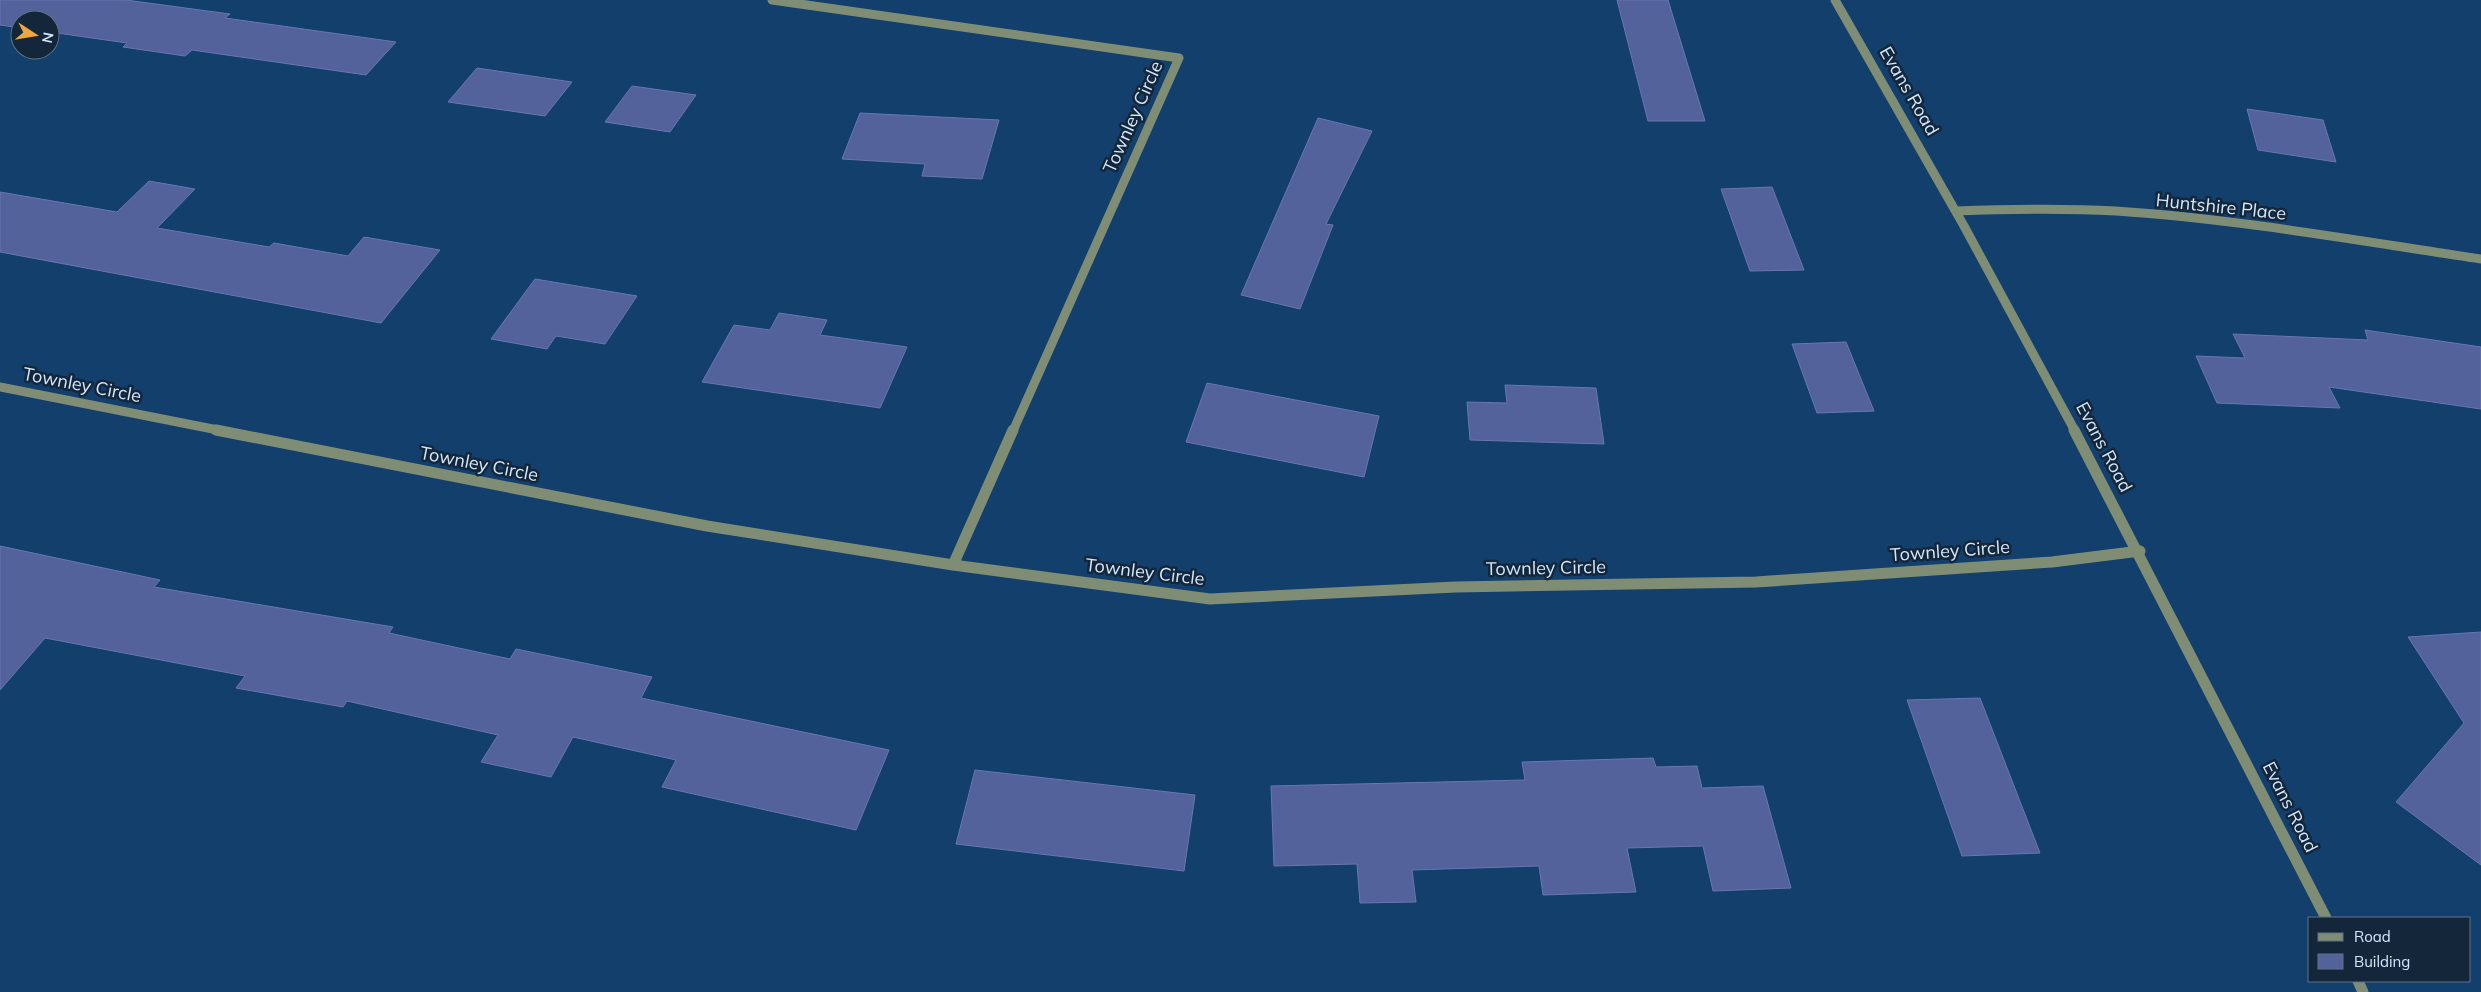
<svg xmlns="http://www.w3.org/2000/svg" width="2481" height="992" font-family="Mulish,sans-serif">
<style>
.building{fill:#53629a;stroke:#6877b1}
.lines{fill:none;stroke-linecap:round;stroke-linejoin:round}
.minor-far1{stroke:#7f8d74;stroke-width:9}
.minor{stroke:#7f8d74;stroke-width:11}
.tertiary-far1{stroke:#7f8d74;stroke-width:9}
.tertiary{stroke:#7f8d74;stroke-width:11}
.labels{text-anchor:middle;stroke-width:5;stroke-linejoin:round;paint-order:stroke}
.street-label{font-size:18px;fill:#d3e7fd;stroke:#13263a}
</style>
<rect width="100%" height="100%" fill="#123f6c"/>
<!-- building -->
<path class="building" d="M0,0H126L230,14L225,18L396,42L366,75L192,50L185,56L123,47L127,43L50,32V20H20V28L0,25Z
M1617,0H1668L1705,121H1648Z
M477,68L572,82L545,116L448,102Z
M632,86L696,95L670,132L605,122Z
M2247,109L2323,120L2336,162L2258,150Z
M860,113L999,120L982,179L922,176L925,164L842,159Z
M1318,118L1372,131L1326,224L1333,225L1300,309L1241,295Z
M149,181L195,189L157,228L269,247L274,243L348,256L364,237L440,250L381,323L0,252V192L117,212Z
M1772,187L1804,270L1750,271L1721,189Z
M535,279L637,296L605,344L556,336L547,349L491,339Z
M779,313L827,320L820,335L907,347L880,408L702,382L734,325L770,330Z
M2365,330L2481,347V409L2329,387L2340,408L2217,403L2196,356L2245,358L2233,334L2368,340Z
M1846,342L1874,411L1817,413L1792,344Z
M1207,383L1379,416L1364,477L1186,442Z
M1505,385L1596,388L1604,444L1470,440L1467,402L1507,403Z
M0,546L160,580L154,587L393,627L389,633L510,659L516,649L652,677L641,698L889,750L856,830L662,787L676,760L573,737L551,777L481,762L498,735L347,701L343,707L236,688L245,676L45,638L0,690Z
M2481,632V865L2396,802L2464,723L2408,637Z
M1980,698L2040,853L1962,856L1907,700Z
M1653,758L1656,767L1697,766L1702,788L1763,786L1791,888L1713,891L1703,846L1627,848L1636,892L1543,895L1539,866L1412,870L1416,902L1360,903L1357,864L1274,866L1271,786L1525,780L1522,762Z
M975,770L1195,795L1184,871L956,844Z"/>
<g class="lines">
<!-- minor-far1 -->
<path class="minor-far1" d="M772,0L1179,58L1013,431
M1956,211C2009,209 2062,208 2116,211C2238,219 2360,241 2481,259
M0,387L223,431"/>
<!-- minor -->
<path class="minor" d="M216,430L707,526L953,565L1210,599L1456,587L1756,582L2052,562L2140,551
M953,565L1013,430"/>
<!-- tertiary-far1 -->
<path class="tertiary-far1" d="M1835,0L1964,226L2075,431"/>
<!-- tertiary -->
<path class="tertiary" d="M2074,430L2326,918
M2358,981L2363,992"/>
</g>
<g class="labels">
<!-- street labels -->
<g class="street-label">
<text transform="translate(1909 91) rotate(60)" y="6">Evans Road</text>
<text transform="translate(1133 117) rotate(-66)" y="6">Townley Circle</text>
<text transform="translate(2221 207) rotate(6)" y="6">Huntshire Place</text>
<text transform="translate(82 385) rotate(11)" y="6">Townley Circle</text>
<text transform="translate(2104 447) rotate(62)" y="6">Evans Road</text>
<text transform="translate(479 464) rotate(11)" y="6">Townley Circle</text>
<text transform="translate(1950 551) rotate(-4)" y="6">Townley Circle</text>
<text transform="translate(1546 568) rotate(-1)" y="6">Townley Circle</text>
<text transform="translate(1145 572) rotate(7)" y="6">Townley Circle</text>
<text transform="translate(2290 807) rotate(63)" y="6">Evans Road</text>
</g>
</g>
<!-- legend -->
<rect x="2308" y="917" width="162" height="65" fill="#13263a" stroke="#607388"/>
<rect x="2318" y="933" width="25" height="8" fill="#7f8d74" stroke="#607388"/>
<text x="2354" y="942" font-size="15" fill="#d3e7fd">Road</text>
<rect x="2318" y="954" width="25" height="15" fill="#53629a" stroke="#607388"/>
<text x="2354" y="967" font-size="15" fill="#d3e7fd">Building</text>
<!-- north arrow -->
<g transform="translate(35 35) rotate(102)"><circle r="24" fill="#13263a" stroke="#607388"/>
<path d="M0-4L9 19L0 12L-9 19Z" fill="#f0a63e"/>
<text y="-8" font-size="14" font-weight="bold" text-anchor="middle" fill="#d3e7fd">N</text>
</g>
</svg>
